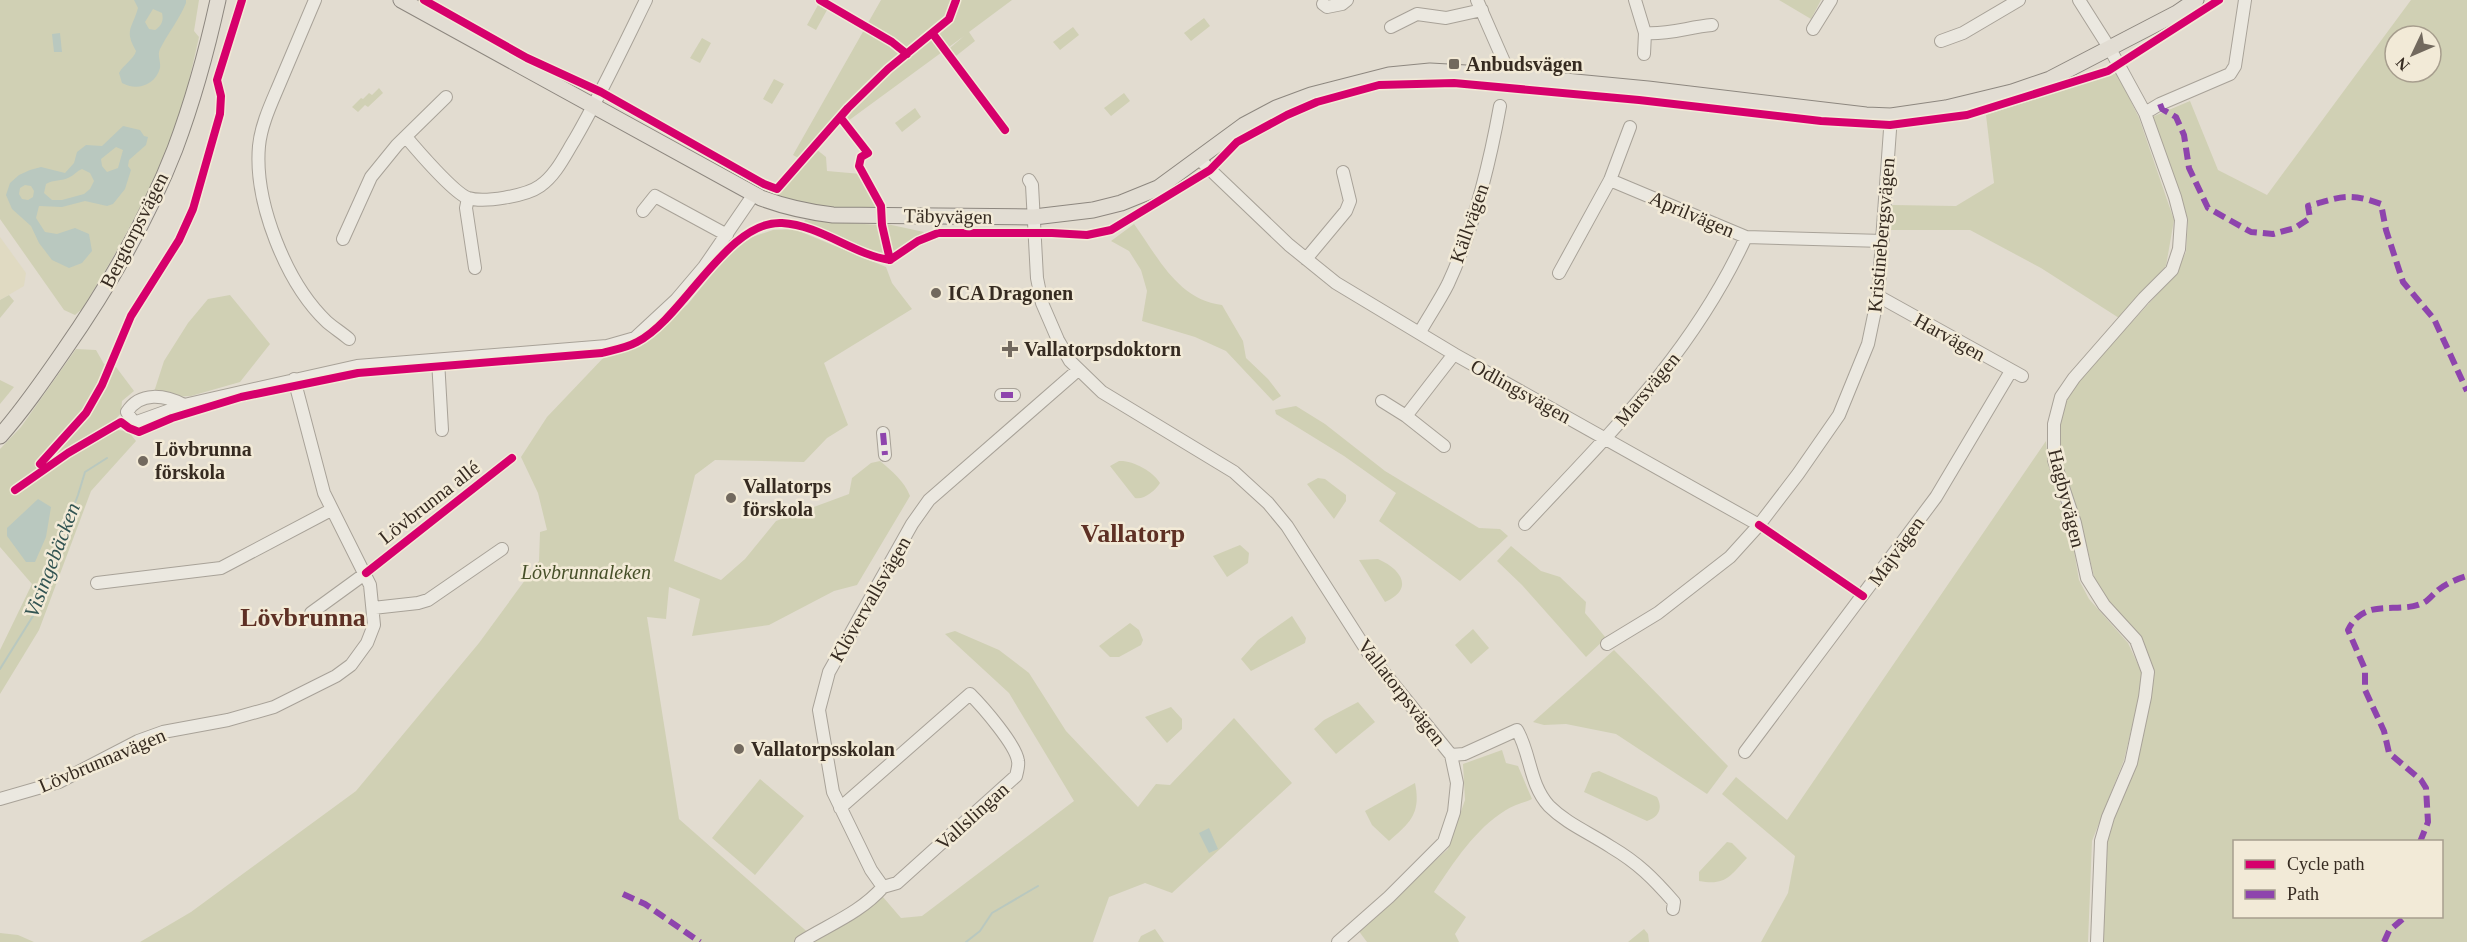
<svg xmlns="http://www.w3.org/2000/svg" width="2467" height="942" font-family="Georgia,serif">
<style>
.farmland{fill:#e0dac2}
.green{fill:#d0d0b4;fill-rule:evenodd}
.water{fill:#b9c8bf;fill-rule:evenodd}
.lines{fill:none;stroke-linecap:round;stroke-linejoin:round}
.stream{stroke:#b9c8bf;stroke-width:2}
.minor-casing{stroke:#a8a298;stroke-width:14}
.major-casing{stroke:#8d877f;stroke-width:17}
.minor{stroke:#ebe8e0;stroke-width:12}
.major{stroke:#e2ddd3;stroke-width:15}
.quiet{stroke:#8e44ad;stroke-width:6;stroke-dasharray:12 6;stroke-linecap:butt}
.cycleway-casing{stroke:#f2ead7;stroke-width:11}
.cycleway{stroke:#d6006c;stroke-width:8}
.poi-dot{fill:#72695e;stroke:#f2ead7;stroke-width:2}
.labels{text-anchor:middle;stroke-width:5;stroke-linejoin:round;paint-order:stroke}
.poi-label{font-size:20px;font-weight:bold;fill:#362b21;stroke:#f2ead7;text-anchor:start}
.street-label{font-size:20px;fill:#362b21;stroke:#f2ead7}
.park-label{font-size:20px;font-style:italic;fill:#475029;stroke:#f2ead7}
.water-label{font-size:21px;font-style:italic;fill:#325452;stroke:#f2ead7}
.district-label{font-size:26px;font-weight:bold;fill:#5e3024;stroke:#f2ead7}
</style>
<rect width="100%" height="100%" fill="#e2dcd0"/>
<!-- farmland -->
<path class="farmland" d="M0,237L26,273L24,286L0,300Z"/>
<!-- green -->
<path class="green" d="M0,0H199L194,31L199,37C194,59 189,82 183,104C160,177 122,244 82,309L75,315L64,310L0,219Z
M881,0H1012L969,32L975,41L956,56L950,48L964,36L848,121L841,111L800,159L793,155Z
M1779,0H1821L1811,19Z
M2411,0H2467V942H2101L2104,848L2113,815L2128,787L2134,764L2152,672L2146,648L2135,631L2097,589L2082,526L2058,461L2059,425L2066,397L2078,381L2175,275L2186,252L2188,220L2180,192L2152,117L2190,101L2218,170L2267,195ZM2395,36H2431V72H2395ZM2234,842H2442V916H2234Z
M818,5L827,10L816,30L807,25Z
M1204,18L1210,26L1191,41L1184,33Z
M1073,27L1079,35L1060,50L1053,42Z
M702,38L711,43L700,63L690,58Z
M2117,73L2139,118L2174,220L2166,266L2119,318L2041,268L1970,230H1891L1892,205L1956,206L1994,183L1986,115Z
M774,79L784,84L772,104L763,99Z
M379,88L383,93L368,107L365,105L358,112L352,107L361,98L363,99L369,93L372,95Z
M1124,93L1130,101L1111,116L1104,108Z
M915,108L921,117L902,132L895,123Z
M816,149L826,157L827,171L861,174L879,209C868,205 857,209 846,208C818,207 801,206 775,197Z
M805,220L879,225L885,257L802,225Z
M887,224L924,232L895,254L892,253Z
M1134,224C1158,257 1178,300 1222,305L1243,341L1246,358L1268,379L1281,396L1273,401L1226,351L1195,337L1142,321L1147,291L1141,270L1129,251L1111,241Z
M794,229L886,267L892,283L912,309L824,363L848,425L827,438L804,462L715,460L695,475L674,561L721,580L745,559L776,521L849,494L852,478L871,463L880,461C892,471 905,482 910,496L857,585L834,591L769,625L692,636L700,599L669,587L666,619L647,617L679,819L812,936L877,890L901,918L922,916L1074,801L1009,693L945,634L955,631L999,650L1029,673L1066,731L1138,807L1156,784L1170,785L1234,718L1292,783L1172,893L1145,883L1109,897L1093,942H140L191,912L356,791L479,643L539,561L540,532L547,530L538,493L521,457L547,417L606,355L641,346L688,304L730,252L752,237L773,230Z
M9,295L14,301L0,318V300Z
M230,295L270,344L240,382L191,396L176,397L154,392L164,361L188,323L208,299Z
M76,349L96,350L104,364L116,367L134,391L122,401L121,413L115,420L116,430L128,431L136,441L91,491L39,630L0,694V650L32,584L0,547V449L21,427Z
M0,380L14,387L0,404Z
M1296,406L1325,424L1385,471L1479,528L1500,529L1508,536L1460,581L1379,521L1396,493L1344,456L1276,414L1275,410Z
M2046,441L2048,462L2073,545L2079,580L2089,599L2128,643L2141,671L2142,684L2124,760L2092,841L2088,942H1761L1788,893L1795,856L1722,794L1736,777L1787,820Z
M1119,461C1132,460 1153,471 1160,483C1155,491 1144,500 1135,498L1110,466Z
M1318,478L1325,479L1346,495V501L1334,519L1307,484Z
M1240,545L1249,553L1248,563L1227,577L1213,556Z
M1511,546L1541,571L1560,577L1586,602L1585,613L1606,638L1586,657L1522,585L1497,561Z
M1378,559C1401,569 1415,589 1385,602L1359,560Z
M1292,616L1306,638L1305,643L1251,671L1241,659L1258,640Z
M1130,623L1139,630L1143,640L1141,645L1119,657H1110L1099,646Z
M1473,629L1489,648L1471,664L1455,645Z
M1614,650L1728,766L1707,794L1616,734L1566,724L1544,725L1533,722Z
M1358,702L1375,722L1336,754L1314,729L1324,720Z
M1171,707L1182,719V729L1167,743L1145,717Z
M1502,750L1506,763L1518,766L1532,799C1524,803 1513,805 1506,810C1475,829 1454,862 1434,892L1466,917L1455,934L1459,942H1367L1358,930L1448,849L1465,800L1463,764Z
M1599,771L1657,797C1663,808 1659,817 1647,821L1584,792L1592,773Z
M760,779L804,816L755,875L712,838Z
M1415,783C1421,813 1411,822 1389,841L1372,825L1365,811Z
M1727,842L1732,843L1747,858C1730,876 1726,886 1699,881V872Z
M1155,929L1164,942H1138L1141,936Z
M1644,929L1648,934L1649,942H1628Z
M0,933L18,935L34,942H0Z"/>
<!-- water -->
<path class="water" d="M134,0H186V3C179,20 168,33 160,49C157,56 161,61 160,68C155,86 136,91 122,83L119,73C123,65 134,59 136,51C124,30 132,29 138,8ZM153,9L162,13C164,21 161,26 155,30L149,29L145,22Z
M60,33L62,52H54L52,34Z
M123,126L140,130L144,136L148,137L146,145L129,160L128,166L131,170L125,189L113,204L107,206L85,201L62,207L39,206L36,218L45,232L57,234L75,228L89,234L92,251L82,263L69,268L52,260L39,243L31,226L12,209L6,195L10,183L19,175L30,170L41,167L65,173L74,163L77,152L86,145L102,146ZM116,147L123,150L118,168L107,172L102,166L101,159ZM82,169L90,173L94,181L90,189L84,194L62,200H52L44,193L46,184C54,179 61,182 70,177C74,175 77,171 82,169ZM25,185L31,186L34,191L33,197L28,200L22,199L19,194L20,188Z
M38,499L51,507L46,537L35,562H26L7,536V528Z
M1209,828L1218,849L1209,853L1199,833Z"/>
<g class="lines">
<!-- stream -->
<path class="stream" d="M0,669L33,616L78,495L85,472L107,458
M966,942L980,931L992,913L1038,886"/>
<!-- minor casing -->
<g class="minor-casing">
<path id="minor" d="M315,0C303,28 291,57 279,85C271,104 261,125 259,146C254,202 286,283 327,322C334,328 342,333 349,339
M1477,0L1505,64L1503,75
M1635,0L1645,33L1644,54
M2079,0L2110,49L2145,113L2175,197L2181,220L2179,249L2172,270L2144,298L2074,378L2061,397L2054,424V460L2075,523L2087,578L2104,605L2136,640L2148,672L2145,697L2131,763L2108,817L2101,841L2097,942
M1323,4L1327,7L1342,4L1347,0
M1391,27L1417,14L1446,18L1482,10
M1813,29L1831,0
M1645,33C1667,35 1689,27 1712,25
M1941,41L1963,33L2019,0
M2145,113L2160,104L2230,74L2235,66L2245,0
M406,137C417,150 454,193 468,198C484,203 526,196 540,186C556,175 565,155 575,139C601,94 623,47 646,0
M1199,159L1289,245L1336,283L1454,354L1759,525
M1029,180L1032,185L1037,278L1042,303L1058,340L1070,361L1102,392L1234,472L1268,503L1287,526L1369,654L1451,755L1457,783L1454,812L1444,842L1389,897L1338,942
M1610,180L1746,237L1883,241
M468,198L466,208L475,268
M643,211L655,196L727,235
M343,239L371,177L397,145L446,97
M1306,259L1346,211L1350,201L1343,172
M1559,273L1610,180L1630,127
M1878,296L2022,376
M1420,332C1429,316 1440,300 1448,284C1474,228 1489,167 1500,106
M438,360L442,430
M1001,395H1014
M1382,401L1406,416L1454,354
M184,405C165,395 140,391 127,412L134,423L184,405L357,366L607,346L635,338L676,300L704,267L754,194
M1406,416L1444,446
M883,433L885,455
M1525,524C1611,432 1692,354 1746,237
M97,583L221,568L331,510
M373,608L418,603L428,600L502,549
M311,613L366,573
M1607,644L1658,613L1730,557L1759,525L1798,474L1839,415L1868,344L1878,296L1891,116
M1745,752L1936,497L2011,371
M1451,755L1464,754L1517,730C1531,754 1529,784 1549,806C1567,824 1590,833 1611,847C1638,863 1653,878 1674,902L1673,909
M0,799L59,782L138,741L163,732L228,720L274,707L336,676L351,665L367,643L374,625L370,585L324,493L294,379
M840,808L970,694C983,707 1016,745 1018,761C1019,765 1017,772 1016,776L897,883L883,887
M883,887L871,870L833,792L819,710L829,672L912,524L929,500L1078,370
M801,942C830,924 860,913 883,887"/>
</g>
<!-- major casing -->
<g class="major-casing">
<path id="major" d="M401,0L761,198C785,207 808,212 833,215L1034,217L1093,210L1121,203L1158,188L1244,125L1276,108L1311,95L1389,75L1430,71L1503,75L1648,89L1866,115L1891,116L1946,108L2012,92L2050,79L2177,13L2196,0
M0,436C23,410 43,381 63,352C107,289 147,221 175,149C193,101 207,50 218,0"/>
</g>
<!-- minor -->
<use href="#minor" class="minor"/>
<!-- major -->
<use href="#major" class="major"/>
<!-- quiet -->
<path class="quiet" d="M2160,104L2162,109L2176,117L2184,135L2189,168L2208,208L2251,232L2273,234L2295,228L2310,218L2308,206C2341,197 2348,192 2381,204L2386,230L2403,282L2434,319L2467,391
M1001,395H1014
M883,433L885,455
M2420,842L2428,822L2426,788L2421,780L2389,753L2384,731L2365,690V669L2348,630C2365,596 2397,615 2423,603C2429,600 2433,594 2437,591C2445,584 2457,579 2467,576
M623,894L645,904L700,942
M2384,942L2389,931L2406,916"/>
<!-- cycleway casing -->
<g class="cycleway-casing">
<path id="cycleway" d="M424,0L527,58L601,92L764,184L777,189L848,108L888,69L949,19L956,0
M820,0L892,42L907,54
M933,34L1005,130
M840,117L868,153L861,157L859,166L881,206L882,225L890,260
M40,464L86,413L102,385L131,316L179,240L193,209L220,114L221,96L217,80L242,0
M15,490L68,453L121,422L129,428L139,432L172,418L241,397L358,373L602,353C613,350 626,348 637,342C684,318 727,220 782,223C820,225 854,255 890,260L918,241L938,233H1052L1087,235L1111,230L1210,170L1237,142L1287,115L1317,102L1379,85L1454,83L1639,100L1821,121L1890,125L1967,115L2108,71L2219,0
M1759,525L1863,596
M366,573L512,458"/>
</g>
<!-- cycleway -->
<use href="#cycleway" class="cycleway"/>
</g>
<!-- markers -->
<g class="poi-dot">
<rect x="1448" y="58" width="12" height="12" rx="3"/>
<circle cx="936" cy="293" r="6"/>
<path d="M1007 340h6v6h6v6h-6v6h-6v-6h-6v-6h6z"/>
<circle cx="143" cy="461" r="6"/>
<circle cx="731" cy="498" r="6"/>
<circle cx="739" cy="749" r="6"/>
</g>
<g class="labels">
<!-- poi labels -->
<g class="poi-label">
<text x="1466" y="71">Anbudsvägen</text>
<text x="948" y="300">ICA Dragonen</text>
<text x="1024" y="356">Vallatorpsdoktorn</text>
<text x="155" y="456">Lövbrunna<tspan x="155" dy="23">förskola</tspan></text>
<text x="743" y="493">Vallatorps<tspan x="743" dy="23">förskola</tspan></text>
<text x="751" y="756">Vallatorpsskolan</text>
</g>
<!-- street labels -->
<g class="street-label">
<text transform="translate(1692 214) rotate(23)" y="7">Aprilvägen</text>
<text transform="translate(948 216) rotate(1)" y="7">Täbyvägen</text>
<text transform="translate(1469 223) rotate(-71)" y="7">Källvägen</text>
<text transform="translate(134 230) rotate(-63)" y="7">Bergtorpsvägen</text>
<text transform="translate(1881 235) rotate(-85)" y="7">Kristinebergsvägen</text>
<text transform="translate(1950 337) rotate(29)" y="7">Harvägen</text>
<text transform="translate(1647 389) rotate(-50)" y="7">Marsvägen</text>
<text transform="translate(1521 391) rotate(29)" y="7">Odlingsvägen</text>
<text transform="translate(2067 498) rotate(76)" y="7">Hagbyvägen</text>
<text transform="translate(429 502) rotate(-38)" y="7">Lövbrunna allé</text>
<text transform="translate(1896 551) rotate(-54)" y="7">Majvägen</text>
<text transform="translate(870 599) rotate(-60)" y="7">Klövervallsvägen</text>
<text transform="translate(1402 692) rotate(52)" y="7">Vallatorpsvägen</text>
<text transform="translate(102 760) rotate(-23)" y="7">Lövbrunnavägen</text>
<text transform="translate(972 816) rotate(-42)" y="7">Vallslingan</text>
</g>
<!-- park labels -->
<g class="park-label">
<text x="586" y="579">Lövbrunnaleken</text>
</g>
<!-- water labels -->
<g class="water-label">
<text transform="translate(52 560) rotate(-69)" y="7">Visingebäcken</text>
</g>
<!-- district labels -->
<g class="district-label">
<text x="1133" y="542">Vallatorp</text>
<text x="303" y="626">Lövbrunna</text>
</g>
</g>
<!-- legend -->
<rect x="2233" y="840" width="210" height="78" fill="#f2ead7" stroke="#a79e8e" stroke-width="1.5"/>
<rect x="2245" y="860" width="30" height="9" fill="#d6006c" stroke="#a79e8e" stroke-width="1.5"/>
<text x="2287" y="870" font-size="18" fill="#362b21">Cycle path</text>
<rect x="2245" y="890" width="30" height="9" fill="#8e44ad" stroke="#a79e8e" stroke-width="1.5"/>
<text x="2287" y="900" font-size="18" fill="#362b21">Path</text>
<!-- north arrow -->
<g transform="translate(2413 54) rotate(226)"><circle r="28" fill="#f2ead7" stroke="#a79e8e" stroke-width="1.5"/>
<path d="M0-4.5L10 22L0 15L-10 22Z" fill="#72695e"/>
<text y="-9" font-size="16" font-weight="bold" text-anchor="middle" fill="#362b21">N</text>
</g>
</svg>
